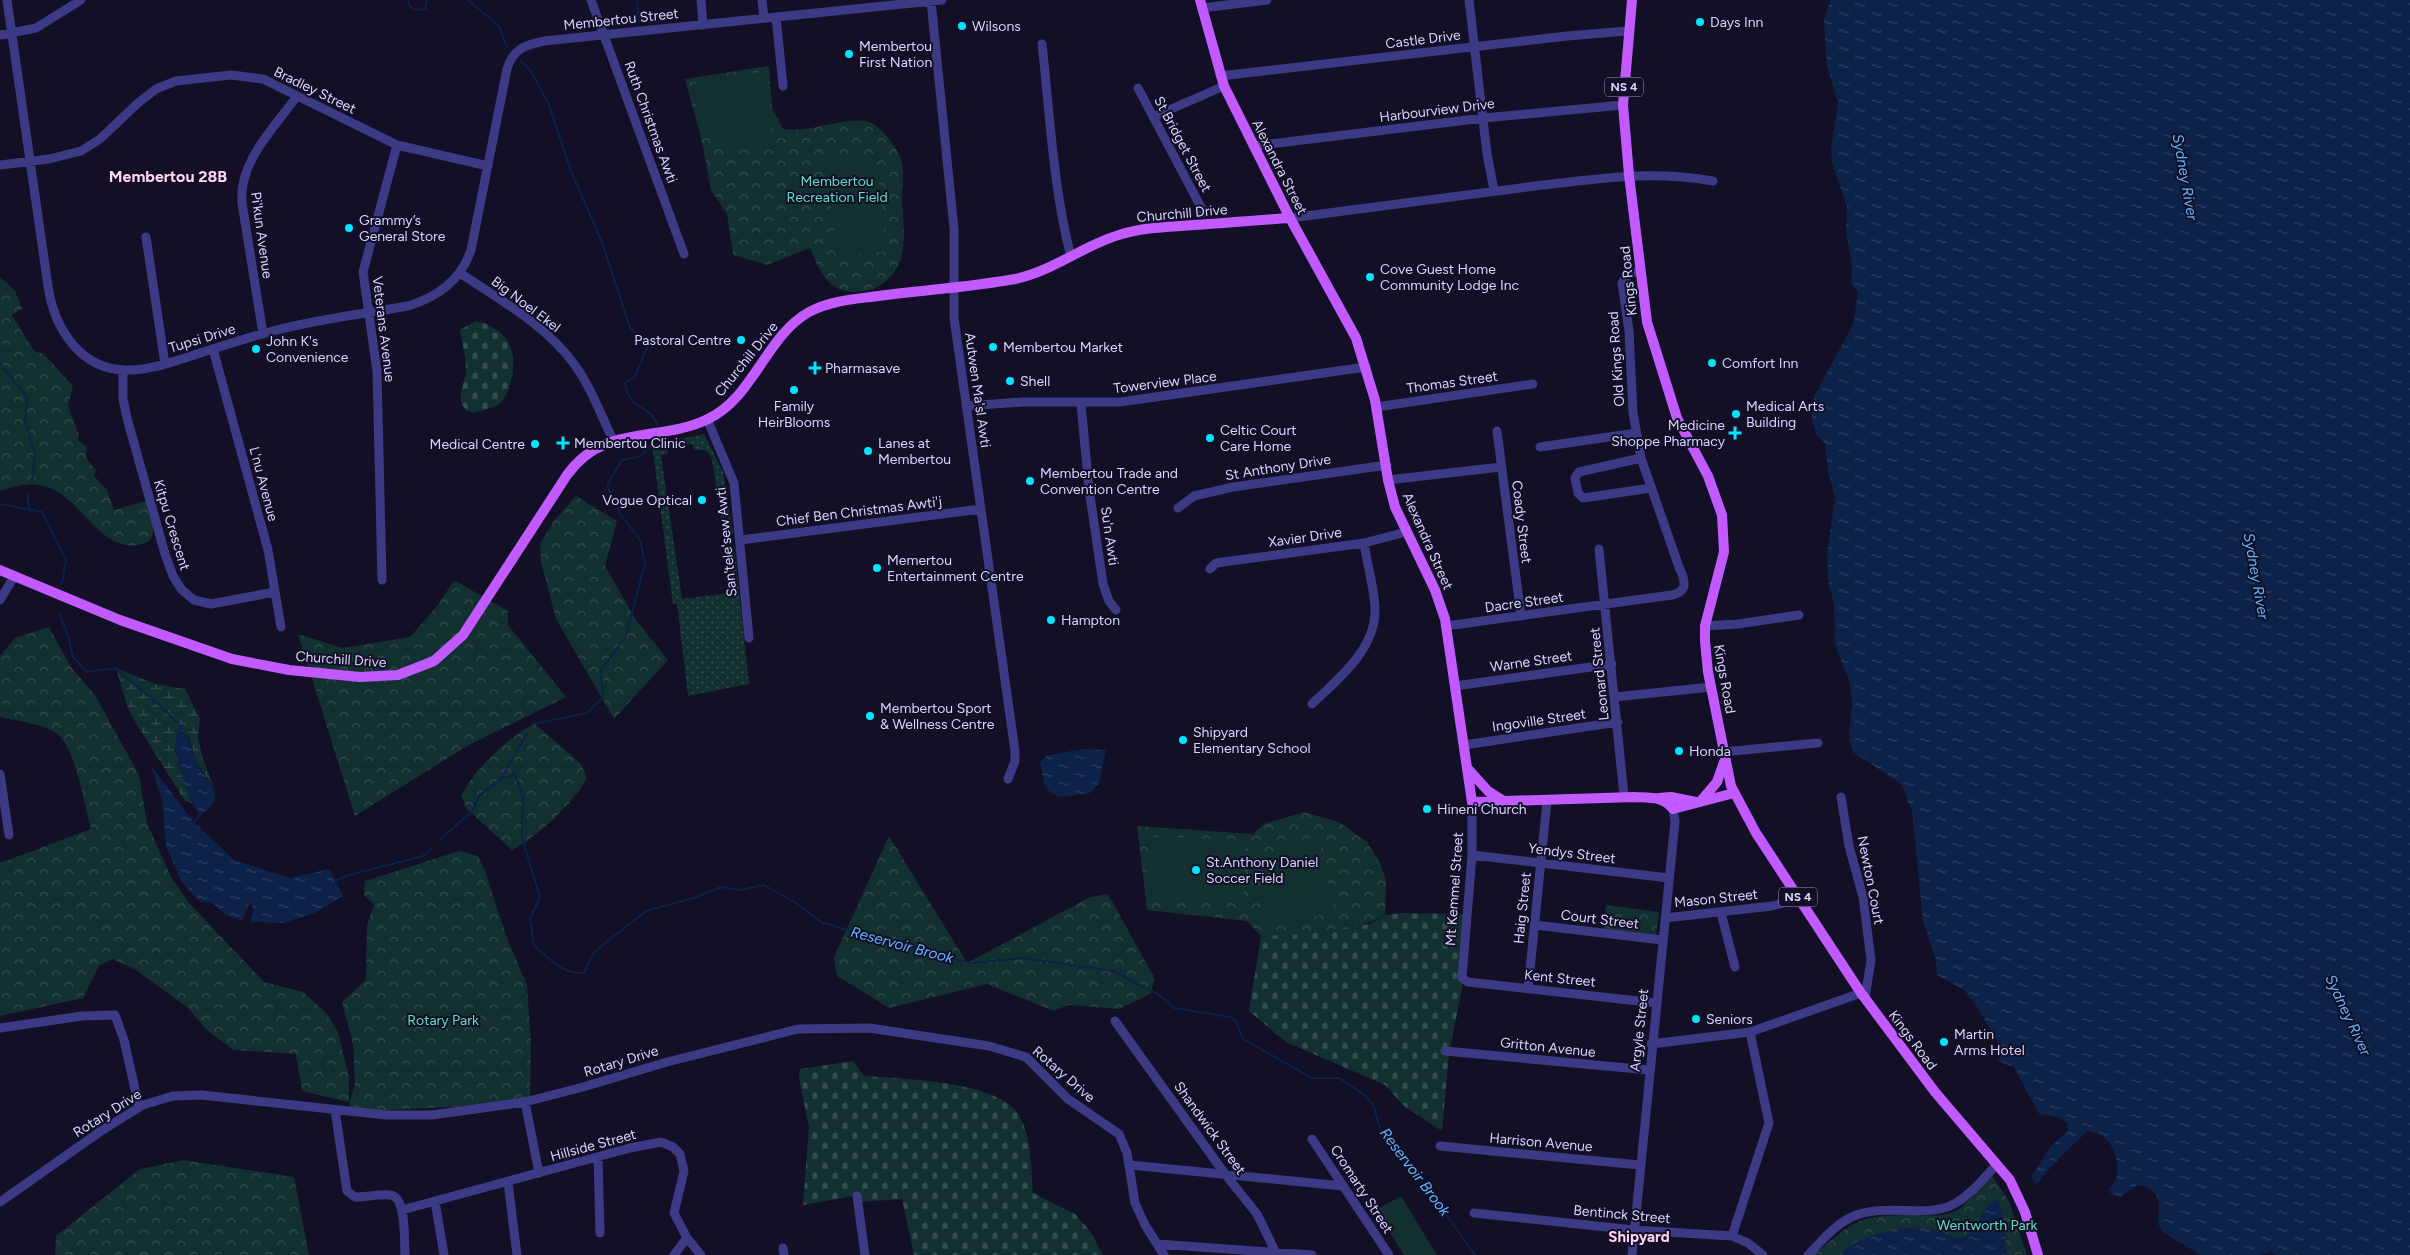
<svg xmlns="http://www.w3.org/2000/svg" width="2410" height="1255" font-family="Figtree,sans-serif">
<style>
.grass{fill:url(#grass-dots)}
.forest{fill:url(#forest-crowns)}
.wetland{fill:url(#wetland-marsh)}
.cemetery{fill:url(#cemetery-stones)}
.garden{fill:#12302f}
.water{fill:url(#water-ripples)}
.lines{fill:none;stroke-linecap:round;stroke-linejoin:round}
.stream{stroke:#0c2248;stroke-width:2}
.minor{stroke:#3d3a85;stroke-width:9}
.major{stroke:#c25bff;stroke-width:10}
.poi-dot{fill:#00e5ff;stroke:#130f26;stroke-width:2}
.labels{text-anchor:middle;stroke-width:4;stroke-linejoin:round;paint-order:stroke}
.shield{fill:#130f26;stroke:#9e99be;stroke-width:1}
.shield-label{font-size:12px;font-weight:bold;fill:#d9d4ff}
.street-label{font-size:14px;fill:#d9d4ff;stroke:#130f26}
.poi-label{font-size:14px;fill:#d9d4ff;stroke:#130f26;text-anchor:start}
.park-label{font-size:14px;fill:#5fe0c0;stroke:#130f26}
.water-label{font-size:15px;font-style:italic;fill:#62b6ff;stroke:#130f26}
.neighbourhood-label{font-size:15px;font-weight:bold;fill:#ffd6f0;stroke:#130f26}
.quarter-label{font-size:16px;font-weight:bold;fill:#ffd6f0;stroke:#130f26}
</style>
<defs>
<pattern id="grass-dots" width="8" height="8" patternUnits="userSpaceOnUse" patternTransform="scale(1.25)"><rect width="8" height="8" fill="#12302f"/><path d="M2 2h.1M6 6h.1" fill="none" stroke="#344d4e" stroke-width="1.8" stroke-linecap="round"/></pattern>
<pattern id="forest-crowns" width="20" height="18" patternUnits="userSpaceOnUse" patternTransform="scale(1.25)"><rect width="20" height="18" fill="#12302f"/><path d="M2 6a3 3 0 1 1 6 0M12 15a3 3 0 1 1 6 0" fill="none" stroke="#344d4e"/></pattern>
<pattern id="wetland-marsh" width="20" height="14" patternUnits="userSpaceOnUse" patternTransform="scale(1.25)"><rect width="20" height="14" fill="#12302f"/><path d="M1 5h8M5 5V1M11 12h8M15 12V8" fill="none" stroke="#344d4e"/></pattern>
<pattern id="cemetery-stones" width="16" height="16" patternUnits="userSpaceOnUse" patternTransform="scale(1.25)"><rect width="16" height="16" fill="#12302f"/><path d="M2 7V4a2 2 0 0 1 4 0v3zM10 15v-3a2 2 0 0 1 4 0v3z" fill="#344d4e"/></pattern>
<pattern id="water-ripples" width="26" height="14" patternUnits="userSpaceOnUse" patternTransform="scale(1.25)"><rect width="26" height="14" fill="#0c2248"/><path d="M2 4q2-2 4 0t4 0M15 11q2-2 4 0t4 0" fill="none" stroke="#2f4163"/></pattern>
</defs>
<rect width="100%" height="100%" fill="#130f26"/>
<!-- grass -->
<path class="grass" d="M704,434L723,472L733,533L724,536L722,525L729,524L728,517L721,518L712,460C708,450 704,449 695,450L692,444L667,448L668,454L661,455L682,599L730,593L731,584L725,547L734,546L749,684L688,696L677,604H673L652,445Z"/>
<!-- forest -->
<path class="forest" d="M769,66L772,108L783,129C809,134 846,115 869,122C882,127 896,146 901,159C905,169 902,188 902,200C903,216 905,233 903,249C900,275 878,293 854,292C827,291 819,270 810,248L767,265L733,255L727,214L711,190L701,138L685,79Z
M0,277L15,291L22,309L12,315L34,351L44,354L73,386L68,406L79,435L78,440L87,447L86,458L96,470L94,476L107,490L114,510L146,501C150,515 162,539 142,544C103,555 83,502 52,489C34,481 17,485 0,491Z
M576,496L617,521L605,566L636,620L668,660L614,719L556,619L541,562L540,544L553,522Z
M454,580L508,611V625L566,697L467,746L355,816L298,634L342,648L410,637L439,604Z
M49,627L71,667L95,695L139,775L147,823L171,877L189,903L264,982L303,992L326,1013L338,1032L349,1077V1102L302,1091L296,1054L233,1050L207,1030L188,1008L136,970L113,959L99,966L83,998L0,1016V863L91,829C85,807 75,745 56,733C40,723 17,721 0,717V656L15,638Z
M535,724L581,764L587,778C574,803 537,837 512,850L467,809L461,796C473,771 510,735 535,724Z
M1304,812L1339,822L1367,842L1380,863L1386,880L1385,915C1352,934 1299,935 1261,936L1247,921L1147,910L1137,826L1253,834L1264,824Z
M889,836L967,963L1090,897L1108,894L1155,979L1150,994L1119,1009L1068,1005L1054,1011L987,984L889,1008L837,976L834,957Z
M459,851L478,856L485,871L507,938L527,985L531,1042L530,1103L347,1112L355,1083L353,1044L342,1002L366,980L367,925L374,905L364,895L365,881Z
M1606,905L1659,912L1656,935L1604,929Z
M184,1160L294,1177L309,1255H55L56,1236L140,1169Z
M1992,1176L2009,1201L2027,1255H1814C1856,1219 1859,1215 1915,1215C1928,1215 1942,1217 1953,1212C1970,1206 1976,1184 1992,1176Z"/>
<!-- wetland -->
<path class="wetland" d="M116,668L155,684L185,689L200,719L198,737L203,759L214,788L197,763L189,738L181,728L175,751L192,803L185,801L137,725L128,708Z"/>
<!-- cemetery -->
<path class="cemetery" d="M476,321C489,324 501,330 508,342C518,357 513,392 499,404C495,407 489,408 484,410C477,412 472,414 466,410C454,397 466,384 466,369C466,356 462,343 460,330Z
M1401,913L1469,914L1464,978L1449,1054L1442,1131L1404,1106L1385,1085L1286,1042L1249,1011L1261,936L1301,934L1370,924L1385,915Z
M853,1061L864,1076C901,1079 1001,1080 1020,1117C1032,1140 1031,1168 1033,1193L1075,1214L1090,1231L1103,1255H914L902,1199L860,1202L859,1195L803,1205L809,1127L799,1079L800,1069Z"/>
<!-- garden -->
<path class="garden" d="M762,72L768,76L772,144C727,153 689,133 696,82Z
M876,154L886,251L837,256L825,161Z
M1318,836L1335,913L1266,923L1259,896L1264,872L1273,856L1294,842Z
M1149,837L1246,840L1243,902L1146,899Z
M1401,1196L1437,1255H1404L1376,1210Z"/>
<!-- water -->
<path class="water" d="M1831,0H2410V1255H2276L2271,1252L2260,1255H2201L2164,1233L2158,1224L2159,1201L2155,1193L2146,1186H2136L2120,1197L2111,1194L2109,1189C2112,1185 2117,1180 2117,1175C2120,1155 2109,1133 2088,1131C2070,1147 2053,1163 2037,1184L2031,1177L2051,1146L2068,1131V1124L2061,1118L2039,1114L2014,1067L2000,1062L1998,1059L2003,1051L1976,1005L1964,990L1937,975L1935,958L1923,921L1912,810L1901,784L1853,752L1849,740L1852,702L1850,684L1835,644L1834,604L1829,585L1827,555L1835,497L1828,471L1825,444L1816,434L1812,419L1814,396L1853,325L1858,292L1851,283L1852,266L1846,231L1847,207L1832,162L1831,150L1838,102L1827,67L1825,35L1824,18Z
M181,727C191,739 191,750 197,763C208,786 230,795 200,815C188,797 165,746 181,727Z
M1081,749L1106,750L1099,783L1090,793L1058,797L1045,788L1040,763L1046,756Z
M151,766L194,822L234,860L290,878L330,869L343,896L317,912L284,923L250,922L254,909L250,902L242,920C218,919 221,900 200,902L181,881L166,846L162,799Z
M1998,1200L2003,1215L2007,1255H1840C1852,1237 1903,1225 1924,1228C1937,1229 1949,1237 1962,1238C1979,1231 1981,1203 1998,1200Z"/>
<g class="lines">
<!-- stream -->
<path class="stream" d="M408,0L409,6L415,10L425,9L427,0
M468,0L499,26L507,47
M637,0L639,22
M521,61L531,71L549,105L571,171L603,245L630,328L648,345L635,376L625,383C630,412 651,405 657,424
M0,363L28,399L25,419L35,455L32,482
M28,495L29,510
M0,504L42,512L66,560L62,583
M59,613L68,636L73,657L87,672L116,668C137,688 163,705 181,727
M533,724L587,713L603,697L601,670L626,636L645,563L640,540L621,515L607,485L622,460L641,456L649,447
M500,780L527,733
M194,822L200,815
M440,840L471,812L480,795L500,780L515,774L523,796L522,838L540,897L530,919L534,945C551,960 560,973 584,973L594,952L646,911L697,897L721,887L741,890L764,885L796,903L821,922L927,955L973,963L1023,958L1113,971L1159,995L1174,1008L1230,1017L1236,1021L1243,1039L1312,1078H1339L1365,1095L1374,1107L1381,1132L1427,1188L1475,1255
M335,881L349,875L423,856L432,848"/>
<!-- minor -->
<path class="minor" d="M7,0L48,286C54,328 81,372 130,370C148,370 165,364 182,359C212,349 243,339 273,331C317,319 363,314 408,306C438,297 461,280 471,250L507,69C513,49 525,45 544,41L942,0
M591,0L684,254
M701,0L703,25
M762,0L764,18
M1469,0L1487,154L1494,190
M931,1L954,229V318L1015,751V761L1008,779
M1202,8L1267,0
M776,17L783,86
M0,35L36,28L81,0
M1042,44C1050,114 1053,188 1071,257
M1220,76L1567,36L1628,31
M1138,88L1204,213
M1153,117L1224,86
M1253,146L1484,118L1623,105
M0,165L49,159L81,151L100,139L138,103L156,89L176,81L231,75L263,79L397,145L488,166
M1290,218C1372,207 1454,196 1535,186C1601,179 1647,170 1713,181
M146,237L165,364
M460,273C500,300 546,325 574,364C591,387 601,415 613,440
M263,334L242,203C238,162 275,127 297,96
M213,349L268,550L281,627
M123,370V399L127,418L165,554L173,576L182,590L194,600L211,604L275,592
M1081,404L1089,489L1103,584L1109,601L1116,610
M966,406L1023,402H1120L1366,367
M1376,407L1533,384
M707,419L734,483L749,638
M1497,431L1521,616
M1540,447L1636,433
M1641,458L1579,472L1575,478L1578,493L1583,498L1651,488
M1388,480L1501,467
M1178,508L1194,496L1233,487L1387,465
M740,540L981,509
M1599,549L1624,796
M1210,569L1216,563L1364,543L1406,532
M382,580L377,371L363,272L397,145
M0,600L14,577
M1446,626L1672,595C1689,591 1685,580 1679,567L1641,458L1633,413L1629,331L1622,283L1628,274L1641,271
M1705,626L1738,624L1799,615
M1455,686L1612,664
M1615,697L1711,687
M1312,704C1337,680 1375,650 1375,611C1375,589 1367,565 1364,543
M1464,745L1618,722
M1723,752L1818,743
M0,774L9,835
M1841,797L1849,846L1863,897L1871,960L1865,998
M1472,802V855L1462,978L1468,982L1656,1003
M1472,855L1669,878
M1721,913L1735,967
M1665,918L1772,906L1799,899
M1535,925L1662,940
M1528,989L1547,801
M1115,1021L1225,1174L1257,1214L1277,1255
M0,1028L82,1016L115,1015L124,1040L139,1107
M1651,1044L1750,1032L1861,993
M1445,1051L1649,1070
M525,1102L539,1173
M335,1110L347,1191L355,1197C366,1197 378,1194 390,1195C407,1196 404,1241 405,1255
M1312,1139L1389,1255
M1440,1146L1640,1165
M598,1158L600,1233
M1130,1165L1343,1186
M508,1182L517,1255
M857,1196L865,1255
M435,1201L444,1255
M0,1202L101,1131L143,1105L173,1096L202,1095L386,1115H432L525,1102L583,1087L667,1062L798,1029L869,1028L989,1046L1026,1057L1068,1099L1119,1134L1127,1153L1135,1203L1145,1225L1164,1255
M402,1210L630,1148L661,1142L673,1147L680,1154L684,1171L674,1213L687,1238L701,1255
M1474,1213L1634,1230L1732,1236L1748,1243L1763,1255
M1732,1236L1769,1123L1750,1032
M1157,1244L1312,1255
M783,1248L784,1255
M674,1255L687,1238
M1632,1255L1675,821L1673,809
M1808,1255C1821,1242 1836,1223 1854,1216C1885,1203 1925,1218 1952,1205C1969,1197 1984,1178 1997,1164"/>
<!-- major -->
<path class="major" d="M1200,0L1224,86L1290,218L1356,338L1375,400L1388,480L1395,507L1435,590L1445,619L1472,802L1634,797C1649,798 1663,796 1673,809L1734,793
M1632,0L1623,105L1629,175L1647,322L1677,418L1708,476L1722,515L1724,552L1705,626V641L1708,672L1731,786L1756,833L1861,993L1935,1092L2010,1180L2025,1212L2038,1255
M0,570L120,620L232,659L289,670L360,677L398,675L434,661L463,635L567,475C604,423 659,443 708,419C754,397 766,336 809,312C831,300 856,299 879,296C924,290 971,287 1015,279C1054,271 1085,244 1122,234C1145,227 1170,227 1194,225C1226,223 1258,220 1290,218
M1469,770L1488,791L1502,800
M1659,798L1671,797L1696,802
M1700,802L1717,782L1724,762"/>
</g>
<!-- markers -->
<g class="poi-dot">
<circle cx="1700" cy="22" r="5"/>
<circle cx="962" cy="26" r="5"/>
<circle cx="849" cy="54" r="5"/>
<circle cx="349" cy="228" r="5"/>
<circle cx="1370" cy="277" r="5"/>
<circle cx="741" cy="340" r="5"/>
<circle cx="993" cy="347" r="5"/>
<circle cx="256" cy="349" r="5"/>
<circle cx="1712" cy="363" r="5"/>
<path d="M812.5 360.5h5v5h5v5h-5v5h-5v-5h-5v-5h5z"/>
<circle cx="1010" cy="381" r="5"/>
<circle cx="794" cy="390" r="5"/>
<circle cx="1736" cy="414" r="5"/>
<path d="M1732.5 425.5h5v5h5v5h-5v5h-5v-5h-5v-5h5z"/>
<circle cx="1210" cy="438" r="5"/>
<path d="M560.5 435.5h5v5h5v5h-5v5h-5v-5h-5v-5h5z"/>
<circle cx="535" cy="444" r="5"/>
<circle cx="868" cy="451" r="5"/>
<circle cx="1030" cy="481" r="5"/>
<circle cx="702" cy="500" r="5"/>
<circle cx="877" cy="568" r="5"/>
<circle cx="1051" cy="620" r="5"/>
<circle cx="870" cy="716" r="5"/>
<circle cx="1183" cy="740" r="5"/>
<circle cx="1679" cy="751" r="5"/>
<circle cx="1427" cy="809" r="5"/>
<circle cx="1196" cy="870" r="5"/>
<circle cx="1696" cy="1019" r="5"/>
<circle cx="1944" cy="1042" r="5"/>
</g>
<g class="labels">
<!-- shield labels -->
<g class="shield">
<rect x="1605" y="77.5" width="38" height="19" rx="4"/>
<rect x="1779" y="887.5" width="38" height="19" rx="4"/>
</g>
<g class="shield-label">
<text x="1624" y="91">NS 4</text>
<text x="1798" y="901">NS 4</text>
</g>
<!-- street labels -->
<g class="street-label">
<text transform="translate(621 19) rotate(-6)" y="5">Membertou Street</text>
<text transform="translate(1423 39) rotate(-7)" y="5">Castle Drive</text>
<text transform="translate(315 90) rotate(26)" y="5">Bradley Street</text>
<text transform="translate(1437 110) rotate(-7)" y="5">Harbourview Drive</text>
<text transform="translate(651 122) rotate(70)" y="5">Ruth Christmas Awti</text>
<text transform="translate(1183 144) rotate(62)" y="5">St Bridget Street</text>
<text transform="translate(1280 167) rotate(63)" y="5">Alexandra Street</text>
<text transform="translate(1182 213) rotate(-5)" y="5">Churchill Drive</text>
<text transform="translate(262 235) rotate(82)" y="5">Pi'kun Avenue</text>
<text transform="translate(1628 281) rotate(-96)" y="5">Kings Road</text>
<text transform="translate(526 304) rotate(37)" y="5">Big Noel Ekel</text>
<text transform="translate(384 329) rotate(83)" y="5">Veterans Avenue</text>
<text transform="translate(202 338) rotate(-17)" y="5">Tupsi Drive</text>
<text transform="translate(746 359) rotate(-51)" y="5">Churchill Drive</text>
<text transform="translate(1616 359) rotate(-94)" y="5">Old Kings Road</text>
<text transform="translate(1165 382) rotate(-7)" y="5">Towerview Place</text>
<text transform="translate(1452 382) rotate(-8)" y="5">Thomas Street</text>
<text transform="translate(978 390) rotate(82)" y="5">Autwen Ma'sl Awti</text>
<text transform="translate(1278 467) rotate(-9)" y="5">St Anthony Drive</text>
<text transform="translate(264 484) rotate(75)" y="5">L'nu Avenue</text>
<text transform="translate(859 511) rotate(-7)" y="5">Chief Ben Christmas Awti'j</text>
<text transform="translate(1522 522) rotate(83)" y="5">Coady Street</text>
<text transform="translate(172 525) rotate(73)" y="5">Kitpu Crescent</text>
<text transform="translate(1110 536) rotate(82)" y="5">Su'n Awti</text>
<text transform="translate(1305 537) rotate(-8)" y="5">Xavier Drive</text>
<text transform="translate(1428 541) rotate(66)" y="5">Alexandra Street</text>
<text transform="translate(726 542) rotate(-96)" y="5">San'tele'sew Awti</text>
<text transform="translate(1524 602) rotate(-8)" y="5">Dacre Street</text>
<text transform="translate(341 659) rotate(4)" y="5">Churchill Drive</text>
<text transform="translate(1531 661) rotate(-8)" y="5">Warne Street</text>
<text transform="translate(1599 674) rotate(-96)" y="5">Leonard Street</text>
<text transform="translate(1725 679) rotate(80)" y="5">Kings Road</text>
<text transform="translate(1539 720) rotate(-8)" y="5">Ingoville Street</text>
<text transform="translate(1572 853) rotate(7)" y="5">Yendys Street</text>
<text transform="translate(1871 880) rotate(79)" y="5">Newton Court</text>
<text transform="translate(1454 889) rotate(-86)" y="5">Mt Kemmel Street</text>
<text transform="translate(1716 898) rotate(-6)" y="5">Mason Street</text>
<text transform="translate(1522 908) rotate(-84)" y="5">Haig Street</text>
<text transform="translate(1600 919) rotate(7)" y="5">Court Street</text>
<text transform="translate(1560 978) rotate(6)" y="5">Kent Street</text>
<text transform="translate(1639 1030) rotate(-84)" y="5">Argyle Street</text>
<text transform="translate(1913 1040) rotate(53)" y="5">Kings Road</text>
<text transform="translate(1548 1047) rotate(6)" y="5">Gritton Avenue</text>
<text transform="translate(621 1061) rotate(-17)" y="5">Rotary Drive</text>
<text transform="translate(1064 1074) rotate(41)" y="5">Rotary Drive</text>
<text transform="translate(107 1113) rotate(-32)" y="5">Rotary Drive</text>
<text transform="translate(1210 1128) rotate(54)" y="5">Shandwick Street</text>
<text transform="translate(1541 1142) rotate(5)" y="5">Harrison Avenue</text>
<text transform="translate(593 1145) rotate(-15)" y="5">Hillside Street</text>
<text transform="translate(1362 1189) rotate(57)" y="5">Cromarty Street</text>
<text transform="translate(1622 1214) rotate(5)" y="5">Bentinck Street</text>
</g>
<!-- poi labels -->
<g class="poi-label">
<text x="1710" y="27">Days Inn</text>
<text x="972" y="31">Wilsons</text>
<text x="859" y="51">Membertou<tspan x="859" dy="16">First Nation</tspan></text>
<text x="359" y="225">Grammy’s<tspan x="359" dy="16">General Store</tspan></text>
<text x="1380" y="274">Cove Guest Home<tspan x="1380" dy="16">Community Lodge Inc</tspan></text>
<text x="731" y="345" text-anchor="end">Pastoral Centre</text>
<text x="266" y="346">John K's<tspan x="266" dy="16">Convenience</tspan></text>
<text x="1003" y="352">Membertou Market</text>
<text x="1722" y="368">Comfort Inn</text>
<text x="825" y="373">Pharmasave</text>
<text x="1020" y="386">Shell</text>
<text x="794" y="411" text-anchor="middle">Family<tspan x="794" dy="16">HeirBlooms</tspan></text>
<text x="1746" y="411">Medical Arts<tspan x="1746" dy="16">Building</tspan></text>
<text x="1725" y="430" text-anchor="end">Medicine<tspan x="1725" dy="16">Shoppe Pharmacy</tspan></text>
<text x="1220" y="435">Celtic Court<tspan x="1220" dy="16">Care Home</tspan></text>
<text x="574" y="448">Membertou Clinic</text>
<text x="878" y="448">Lanes at<tspan x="878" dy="16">Membertou</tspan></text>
<text x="525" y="449" text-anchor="end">Medical Centre</text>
<text x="1040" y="478">Membertou Trade and<tspan x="1040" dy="16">Convention Centre</tspan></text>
<text x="692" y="505" text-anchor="end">Vogue Optical</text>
<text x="887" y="565">Memertou<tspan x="887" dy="16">Entertainment Centre</tspan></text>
<text x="1061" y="625">Hampton</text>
<text x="880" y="713">Membertou Sport<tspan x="880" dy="16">&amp; Wellness Centre</tspan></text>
<text x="1193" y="737">Shipyard<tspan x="1193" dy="16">Elementary School</tspan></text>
<text x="1689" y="756">Honda</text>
<text x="1437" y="814">Hineni Church</text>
<text x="1206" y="867">St.Anthony Daniel<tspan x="1206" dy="16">Soccer Field</tspan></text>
<text x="1706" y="1024">Seniors</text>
<text x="1954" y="1039">Martin<tspan x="1954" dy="16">Arms Hotel</tspan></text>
</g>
<!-- park labels -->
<g class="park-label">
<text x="837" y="186">Membertou<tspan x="837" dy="16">Recreation Field</tspan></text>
<text x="443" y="1025">Rotary Park</text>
<text x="1987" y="1230">Wentworth Park</text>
</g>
<!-- water labels -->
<g class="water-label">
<text transform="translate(2185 177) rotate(80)" y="5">Sydney River</text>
<text transform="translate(2256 576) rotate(80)" y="5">Sydney River</text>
<text transform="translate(902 945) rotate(15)" y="5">Reservoir Brook</text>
<text transform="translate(2348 1015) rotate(65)" y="5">Sydney River</text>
<text transform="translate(1415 1172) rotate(53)" y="5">Reservoir Brook</text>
</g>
<!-- neighbourhood labels -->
<g class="neighbourhood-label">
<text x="1639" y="1242">Shipyard</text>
</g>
<!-- quarter labels -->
<g class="quarter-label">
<text x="168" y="182">Membertou 28B</text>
</g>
</g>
</svg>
